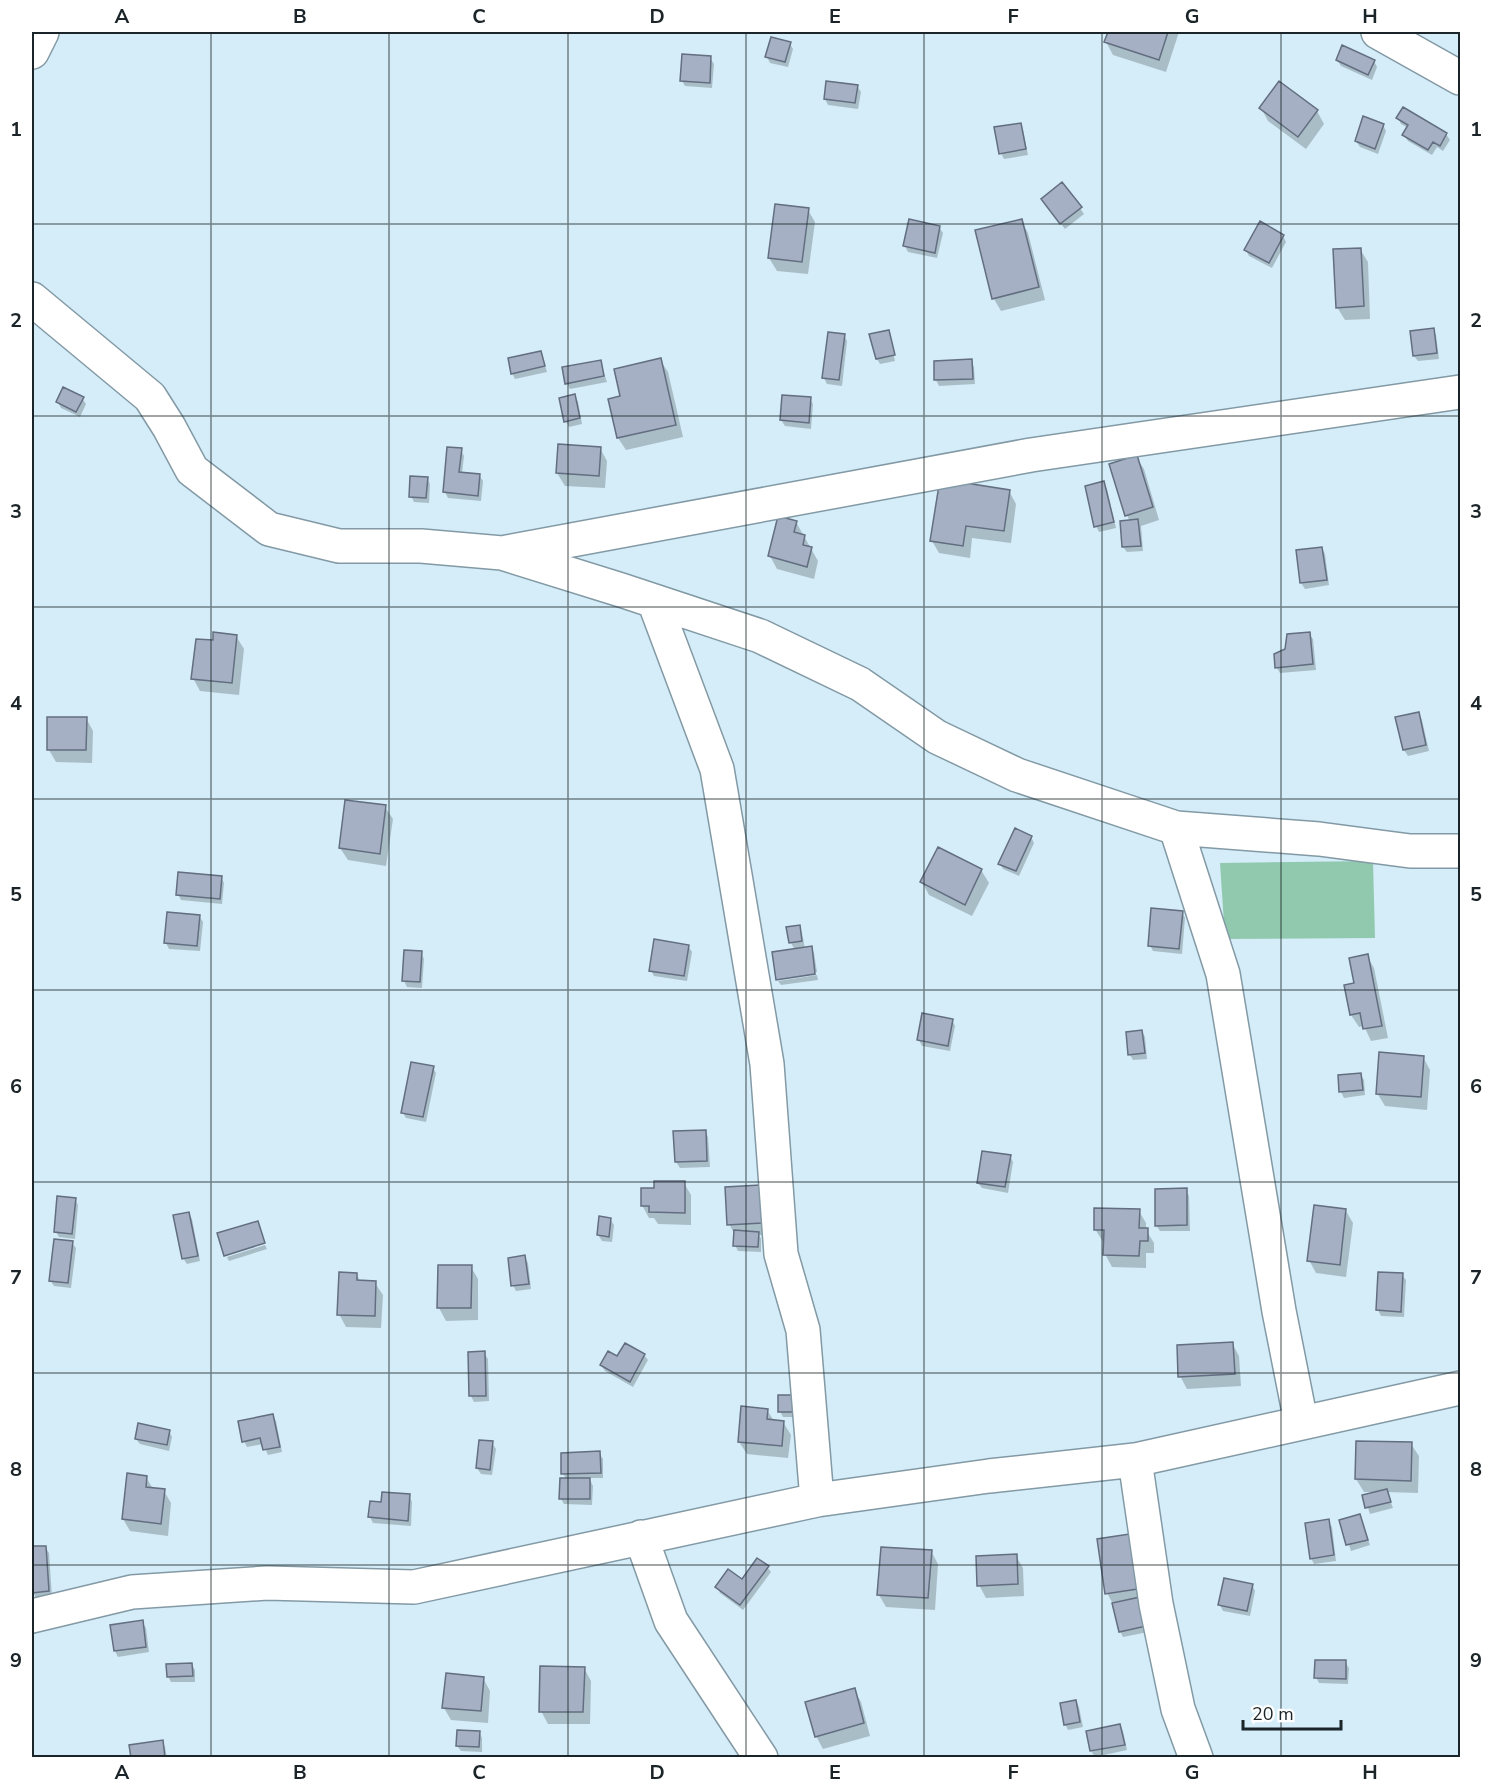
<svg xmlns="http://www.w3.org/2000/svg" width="1492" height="1789" font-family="'Nunito Sans',sans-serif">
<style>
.pitch{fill:#91c9af}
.shadow{fill:#0003}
.building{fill:#a5b0c4;stroke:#636e80;stroke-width:1.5}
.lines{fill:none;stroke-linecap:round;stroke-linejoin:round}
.street-casing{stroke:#839aa5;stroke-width:36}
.street{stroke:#fff;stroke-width:33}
.grid{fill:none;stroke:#1b2428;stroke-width:1.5;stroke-opacity:0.55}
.neatline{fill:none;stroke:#1b2428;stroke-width:2}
.grid-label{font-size:20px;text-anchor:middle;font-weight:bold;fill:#1b2428}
</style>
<rect width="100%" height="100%" fill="#d4edf9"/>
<!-- pitch -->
<path class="pitch" d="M1373,861L1375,938L1225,939L1220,863Z"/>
<!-- shadow -->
<path class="shadow" d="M1109,32H1179L1166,72L1113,55L1106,42Z
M790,44L793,49L788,67L770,63L767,57Z
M710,58L714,64L712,88L685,86L682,81Z
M1337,60L1374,61L1377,67L1372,80L1341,66Z
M857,86L861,92L858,109L828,105L825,99Z
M1261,108L1317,111L1324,124L1306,149L1268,121Z
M1398,118L1446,134L1450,140L1443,151L1437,147L1432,155L1408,141L1404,135L1408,128L1401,124Z
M1020,124L1023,130L1028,155L1004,159L1001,153Z
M1383,125L1386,131L1378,154L1360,147L1356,141Z
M1046,205L1080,208L1084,214L1065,229Z
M808,210L815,222L808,274L777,271L769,258Z
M1021,220L1028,233L1045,300L1001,311L994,299Z
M939,227L943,233L937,258L908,252L905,246Z
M1283,236L1286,242L1272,268L1249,256L1246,250Z
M1360,249L1368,262L1370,319L1345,320L1337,307Z
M1433,329L1436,335L1439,359L1418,361L1414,356Z
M888,331L891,336H889L895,361L880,364L877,359Z
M844,335L847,341L842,386L827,384L824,378Z
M541,352L547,372L515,379L512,373Z
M660,360L668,372L683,437L626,450L618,438L622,397Z
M600,361L607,382L570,389L567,383Z
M971,361L974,367L975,384L939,386L936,380Z
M575,396L578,402L582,424L569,427L566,421Z
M82,398L86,404L80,417L61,408L58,402Z
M810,399L813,404L811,429L785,426L781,420Z
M600,448L607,461L605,488L565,486L557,473Z
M461,450L464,456L462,473L479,475L483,481L481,501L448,498L445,492Z
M1136,457L1144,469L1159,520L1141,526L1143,551L1127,552L1123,547L1130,522L1127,515Z
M427,478L430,484L429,503L414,502L411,496Z
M1104,483L1107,489L1116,528L1099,532L1096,526Z
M1009,491L1016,504L1011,543L972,538L970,558L939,553L932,541Z
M796,522L818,561L814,579L777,569L770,556Z
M1322,548L1325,554L1329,585L1305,589L1301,583Z
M1309,634L1313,639L1316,670L1280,673L1277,668Z
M236,636L244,649L239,695L200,691L193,678L214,642Z
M1419,714L1422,720L1429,751L1408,756L1404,750L1397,719Z
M86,718L93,731L92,763L56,762L49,750Z
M385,807L393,819L386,866L348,860L340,848Z
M1031,837L1034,843L1019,876L1003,869L1000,863Z
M981,870L989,883L972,916L929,895L922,882Z
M221,877L224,883L222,904L181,900L178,894Z
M1182,912L1185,918L1182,954L1153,951L1150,945Z
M199,916L203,922L200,951L169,949L166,943Z
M799,927L802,933L805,949L811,948L814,953L817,972L777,978L795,950L791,943Z
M688,946L692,952L687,981L654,976L651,970Z
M421,953L424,959L422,988L407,987L404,981Z
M1367,956L1374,968L1388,1038L1371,1041L1364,1026L1359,1027L1351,1015L1346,987L1356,984Z
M817,975L818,980L781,985L778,981Z
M952,1020L955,1026L950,1051L922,1046L919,1040Z
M1142,1031L1145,1037L1147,1059L1133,1060L1130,1055Z
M1423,1057L1430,1070L1427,1110L1385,1106L1377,1093Z
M433,1068L436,1073L426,1122L406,1118L403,1113Z
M1360,1074L1364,1080L1365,1095L1344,1098L1341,1092Z
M705,1131L708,1137L710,1167L680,1168L676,1162Z
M1010,1156L1013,1162L1008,1193L982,1188L978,1183Z
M684,1183L691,1195V1225L658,1224L654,1218H649L642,1205L655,1189Z
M1186,1190L1189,1196L1190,1231H1160L1156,1225Z
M75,1199L78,1205L75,1239L59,1237L56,1232Z
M767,1199L768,1235H759L761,1239V1252L738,1251L735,1245V1235L729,1224Z
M1139,1211L1146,1223V1230L1154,1243V1253H1146V1268L1112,1267L1105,1254V1242H1103L1095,1229Z
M1346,1211L1353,1223L1346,1277L1316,1273L1309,1260Z
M189,1214L192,1219L200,1261L187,1264L183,1258Z
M610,1219L614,1225L612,1242L602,1241L598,1235Z
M72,1243L76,1248L71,1288L54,1286L50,1280Z
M265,1245L267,1249L229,1261L227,1257Z
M525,1257L528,1263L531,1289L516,1291L513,1285Z
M471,1267L478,1279V1320L446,1321L439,1308Z
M356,1274L361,1282L375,1283L383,1295L381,1328L346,1327L339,1314Z
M1402,1275L1406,1280L1404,1317L1381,1316L1378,1310Z
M1232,1343L1239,1356L1241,1386L1187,1389L1180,1376Z
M484,1353L488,1359L489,1401L474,1402L471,1396Z
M644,1355L648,1360L633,1387L605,1371L601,1365L618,1359Z
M796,1397L800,1417H783L780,1411Z
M767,1410L774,1421L783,1422L791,1435L788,1458L747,1454L739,1442Z
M272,1415L276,1421L282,1452L268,1455L263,1444L247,1447L244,1441Z
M169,1431L172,1437L169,1451L140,1444L136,1439Z
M492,1443L496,1449L492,1475L481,1474L477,1468Z
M1357,1443L1411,1444L1419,1456L1418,1493L1387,1492L1393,1508L1370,1514L1364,1496L1377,1492H1364L1356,1479Z
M599,1453L603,1459V1478H589L593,1486L592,1505L564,1504L561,1499L566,1479L563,1473Z
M146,1477L153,1489L164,1491L171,1503L168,1536L130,1531L123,1519Z
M409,1496L412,1502L411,1526L373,1523L370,1517L383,1504Z
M1360,1515L1370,1545L1351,1551L1341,1521Z
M1328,1521L1332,1527L1336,1561L1314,1564L1311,1558Z
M1135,1535L1153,1631L1123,1637L1120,1631L1114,1606L1107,1593Z
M45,1547L49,1553L52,1597L36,1598L33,1592L32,1548Z
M931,1551L938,1564L935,1610L886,1607L879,1595Z
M1016,1556L1023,1568L1024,1596L986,1598L979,1585Z
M767,1567L771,1572L743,1610L720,1593L717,1587L742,1581Z
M1252,1585L1255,1591L1250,1616L1223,1611L1220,1605Z
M142,1622L146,1628L149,1652L118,1657L115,1651Z
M1345,1662L1349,1668L1348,1684L1319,1683L1316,1677Z
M192,1665L195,1670V1682H171L168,1676Z
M584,1668L591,1681L590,1724H548L541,1711Z
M483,1678L490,1691L488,1723L451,1720L444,1708Z
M854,1690L861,1702L870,1736L823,1749L816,1736Z
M1076,1701L1079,1707L1083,1727L1068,1730L1065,1724Z
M1120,1725L1123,1731L1127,1750L1095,1757L1091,1751L1088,1732Z
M479,1732L482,1738V1752L461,1751L457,1746Z
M162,1741L165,1747L167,1758H133Z"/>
<!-- building -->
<path class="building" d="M1108,32H1168L1159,60L1104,42Z
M771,37L791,42L785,62L765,57Z
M1342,45L1375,60L1368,75L1336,60Z
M682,54L711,56L710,83L680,81Z
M826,81L858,85L855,103L824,99Z
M1279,81L1318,110L1298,137L1259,108Z
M1403,107L1447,133L1440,146L1433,142L1428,150L1402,135L1408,125L1396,118Z
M1363,116L1384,124L1375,149L1355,141Z
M1021,123L1026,149L999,154L994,127Z
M1062,182L1082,207L1060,224L1041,199Z
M775,204L809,208L802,262L768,258Z
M909,219L940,226L935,253L903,246Z
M1022,219L1039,287L992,299L975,230Z
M1260,221L1284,235L1269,263L1244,250Z
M1361,248L1364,306L1336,308L1333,249Z
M1434,328L1437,353L1413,356L1410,331Z
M889,330L895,355L876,359L869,334Z
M828,332L845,334L839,380L822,378Z
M541,351L545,366L511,374L508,358Z
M661,358L676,425L617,438L608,399L620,396L614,369Z
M972,359L973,379L934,380V361Z
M601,360L604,376L565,384L562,367Z
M63,387L84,397L76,412L56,402Z
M575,394L580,418L564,422L559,398Z
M782,395L811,397L809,423L780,420Z
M558,444L601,447L599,476L556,473Z
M447,447L462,448L459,472L480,474L478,496L443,492Z
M1137,455L1153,507L1125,516L1109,464Z
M410,476L428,477L426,498L409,497Z
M940,479L1010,490L1004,531L966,526L963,546L930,541Z
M1104,481L1114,522L1094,527L1085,486Z
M778,516L797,521L794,532L805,535L803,545L812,547L807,567L768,556Z
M1138,519L1141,546L1122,547L1120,521Z
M1322,547L1327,580L1300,583L1296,550Z
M213,632L237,635L232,683L191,679L196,639L213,640Z
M1310,632L1313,664L1275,668L1274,654L1285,649L1287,634Z
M1419,712L1426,745L1403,750L1395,717Z
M47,717H87L86,750H47Z
M345,800L386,805L380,854L339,848Z
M1015,828L1032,836L1016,871L998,864Z
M938,847L982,869L965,905L920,882Z
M178,872L222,876L220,899L176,895Z
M1151,908L1183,911L1179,949L1148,946Z
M167,912L200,915L197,946L164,943Z
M800,925L802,941L789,943L786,927Z
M654,939L689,945L684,976L649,971Z
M812,946L815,974L776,980L772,952Z
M404,950L422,951L420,982L402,981Z
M1368,954L1382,1026L1363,1029L1360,1013L1350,1015L1344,985L1354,983L1349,958Z
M922,1013L953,1019L948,1046L917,1040Z
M1142,1030L1145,1053L1128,1055L1126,1032Z
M1379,1052L1424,1056L1421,1097L1376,1094Z
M411,1062L434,1066L423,1117L401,1113Z
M1361,1073L1363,1090L1339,1092L1338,1075Z
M706,1130L707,1161L675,1162L673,1131Z
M982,1151L1011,1155L1005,1187L977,1183Z
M654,1181H685V1213L649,1212V1206H641V1188H654Z
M760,1185L762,1223L727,1225L725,1187Z
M1187,1188V1225L1155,1226V1189Z
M57,1196L76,1198L72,1234L54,1232Z
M1314,1205L1346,1209L1340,1265L1307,1261Z
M1094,1208L1140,1209L1139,1228H1148V1241H1140L1139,1256L1103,1255L1104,1230H1094Z
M189,1212L198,1256L182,1259L173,1215Z
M599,1216L611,1218L609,1237L597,1235Z
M258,1221L265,1243L224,1256L217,1233Z
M734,1230L759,1232L758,1247L733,1246Z
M54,1239L73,1241L68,1283L49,1281Z
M525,1255L529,1284L511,1286L508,1258Z
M438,1265H472L471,1308H437Z
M339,1272L357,1273V1280L376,1281L375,1316L337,1315Z
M1378,1272L1403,1273L1401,1312L1376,1310Z
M1233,1342L1235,1374L1178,1377L1177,1345Z
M625,1343L645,1354L630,1382L600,1365L608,1351L617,1356Z
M485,1351L486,1396H469L468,1352Z
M778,1395H797V1412H778Z
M741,1406L768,1409L767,1419L784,1421L782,1446L738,1442Z
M273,1414L280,1447L263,1450L260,1438L242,1442L238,1421Z
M138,1423L170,1430L167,1445L135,1439Z
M479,1440L493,1441L490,1470L476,1468Z
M1356,1441L1412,1442L1411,1481L1355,1479Z
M600,1451L601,1473L561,1474V1453Z
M127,1473L147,1476L146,1487L165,1489L161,1524L122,1519Z
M560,1478H590V1499H559Z
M1387,1489L1391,1502L1365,1508L1362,1495Z
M382,1492L410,1494L408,1521L368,1517L370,1501L381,1502Z
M1360,1514L1368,1540L1346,1545L1339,1520Z
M1329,1519L1334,1555L1310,1559L1305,1523Z
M1136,1533L1144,1588L1105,1594L1097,1539Z
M32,1546H46L49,1591L32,1593Z
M881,1547L932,1550L928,1598L877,1595Z
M1017,1554L1018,1584L977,1586L976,1556Z
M757,1558L769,1566L740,1605L715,1587L728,1569L742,1579Z
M1224,1578L1253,1584L1247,1611L1218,1605Z
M1145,1596L1151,1625L1119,1632L1112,1603Z
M143,1620L146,1647L114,1651L110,1625Z
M1315,1660H1346V1679L1314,1678Z
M192,1663L193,1676L167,1677L166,1664Z
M540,1666L585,1667L583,1712H539Z
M446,1673L484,1677L481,1711L442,1708Z
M855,1688L864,1723L815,1737L805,1702Z
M1076,1700L1080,1722L1064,1725L1060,1703Z
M1120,1724L1125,1745L1090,1751L1086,1731Z
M457,1730L480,1731L479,1747L456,1746Z
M163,1740L165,1758H131L129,1745Z"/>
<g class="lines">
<!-- street casing -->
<g class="street-casing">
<path id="street" d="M1378,32L1460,78
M32,52L42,32
M32,299L150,397L169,427L192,470L269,529L339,546H421L502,553L621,590L760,636L860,684L937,737L1017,775L1176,828L1319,839L1410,851H1460
M507,552L1031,455L1460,392
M654,601L717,769L767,1064L781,1254L803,1330L817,1500
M1176,828L1223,974L1279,1311L1301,1422
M1135,1460L1156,1604L1178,1709L1196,1758
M641,1537L671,1621L761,1758
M32,1616L132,1592L267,1583L414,1587L817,1500L989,1476L1135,1460L1460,1388"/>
</g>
<!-- street -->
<use href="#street" class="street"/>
</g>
<!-- grid -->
<path class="grid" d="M211,32V1758M389,32V1758M568,32V1758M746,32V1758M924,32V1758M1102,32V1758M1281,32V1758M32,224H1460M32,416H1460M32,607H1460M32,799H1460M32,990H1460M32,1182H1460M32,1373H1460M32,1565H1460"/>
<!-- border -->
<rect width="1492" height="1789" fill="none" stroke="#ffffff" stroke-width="66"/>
<!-- scale -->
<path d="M1243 1720v9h98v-9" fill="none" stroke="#1b2428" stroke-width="3"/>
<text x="1252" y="1720" font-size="18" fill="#1b2428" stroke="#ffffff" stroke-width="4.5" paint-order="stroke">20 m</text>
<rect x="33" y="33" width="1426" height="1723" class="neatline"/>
<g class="grid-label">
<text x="122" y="23">A</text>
<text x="300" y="23">B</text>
<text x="479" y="23">C</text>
<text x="657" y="23">D</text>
<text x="835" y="23">E</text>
<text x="1013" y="23">F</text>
<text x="1192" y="23">G</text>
<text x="1370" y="23">H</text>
<text x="16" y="136">1</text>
<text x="1476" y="136">1</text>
<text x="16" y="327">2</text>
<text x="1476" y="327">2</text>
<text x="16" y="518">3</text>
<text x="1476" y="518">3</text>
<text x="16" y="710">4</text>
<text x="1476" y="710">4</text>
<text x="16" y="901">5</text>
<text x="1476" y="901">5</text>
<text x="16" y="1093">6</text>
<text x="1476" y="1093">6</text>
<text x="16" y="1284">7</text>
<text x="1476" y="1284">7</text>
<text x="16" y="1476">8</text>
<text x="1476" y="1476">8</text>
<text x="16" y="1667">9</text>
<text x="1476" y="1667">9</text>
<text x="122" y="1779">A</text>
<text x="300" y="1779">B</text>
<text x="479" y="1779">C</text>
<text x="657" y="1779">D</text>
<text x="835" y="1779">E</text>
<text x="1013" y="1779">F</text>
<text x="1192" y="1779">G</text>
<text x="1370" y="1779">H</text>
</g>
</svg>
